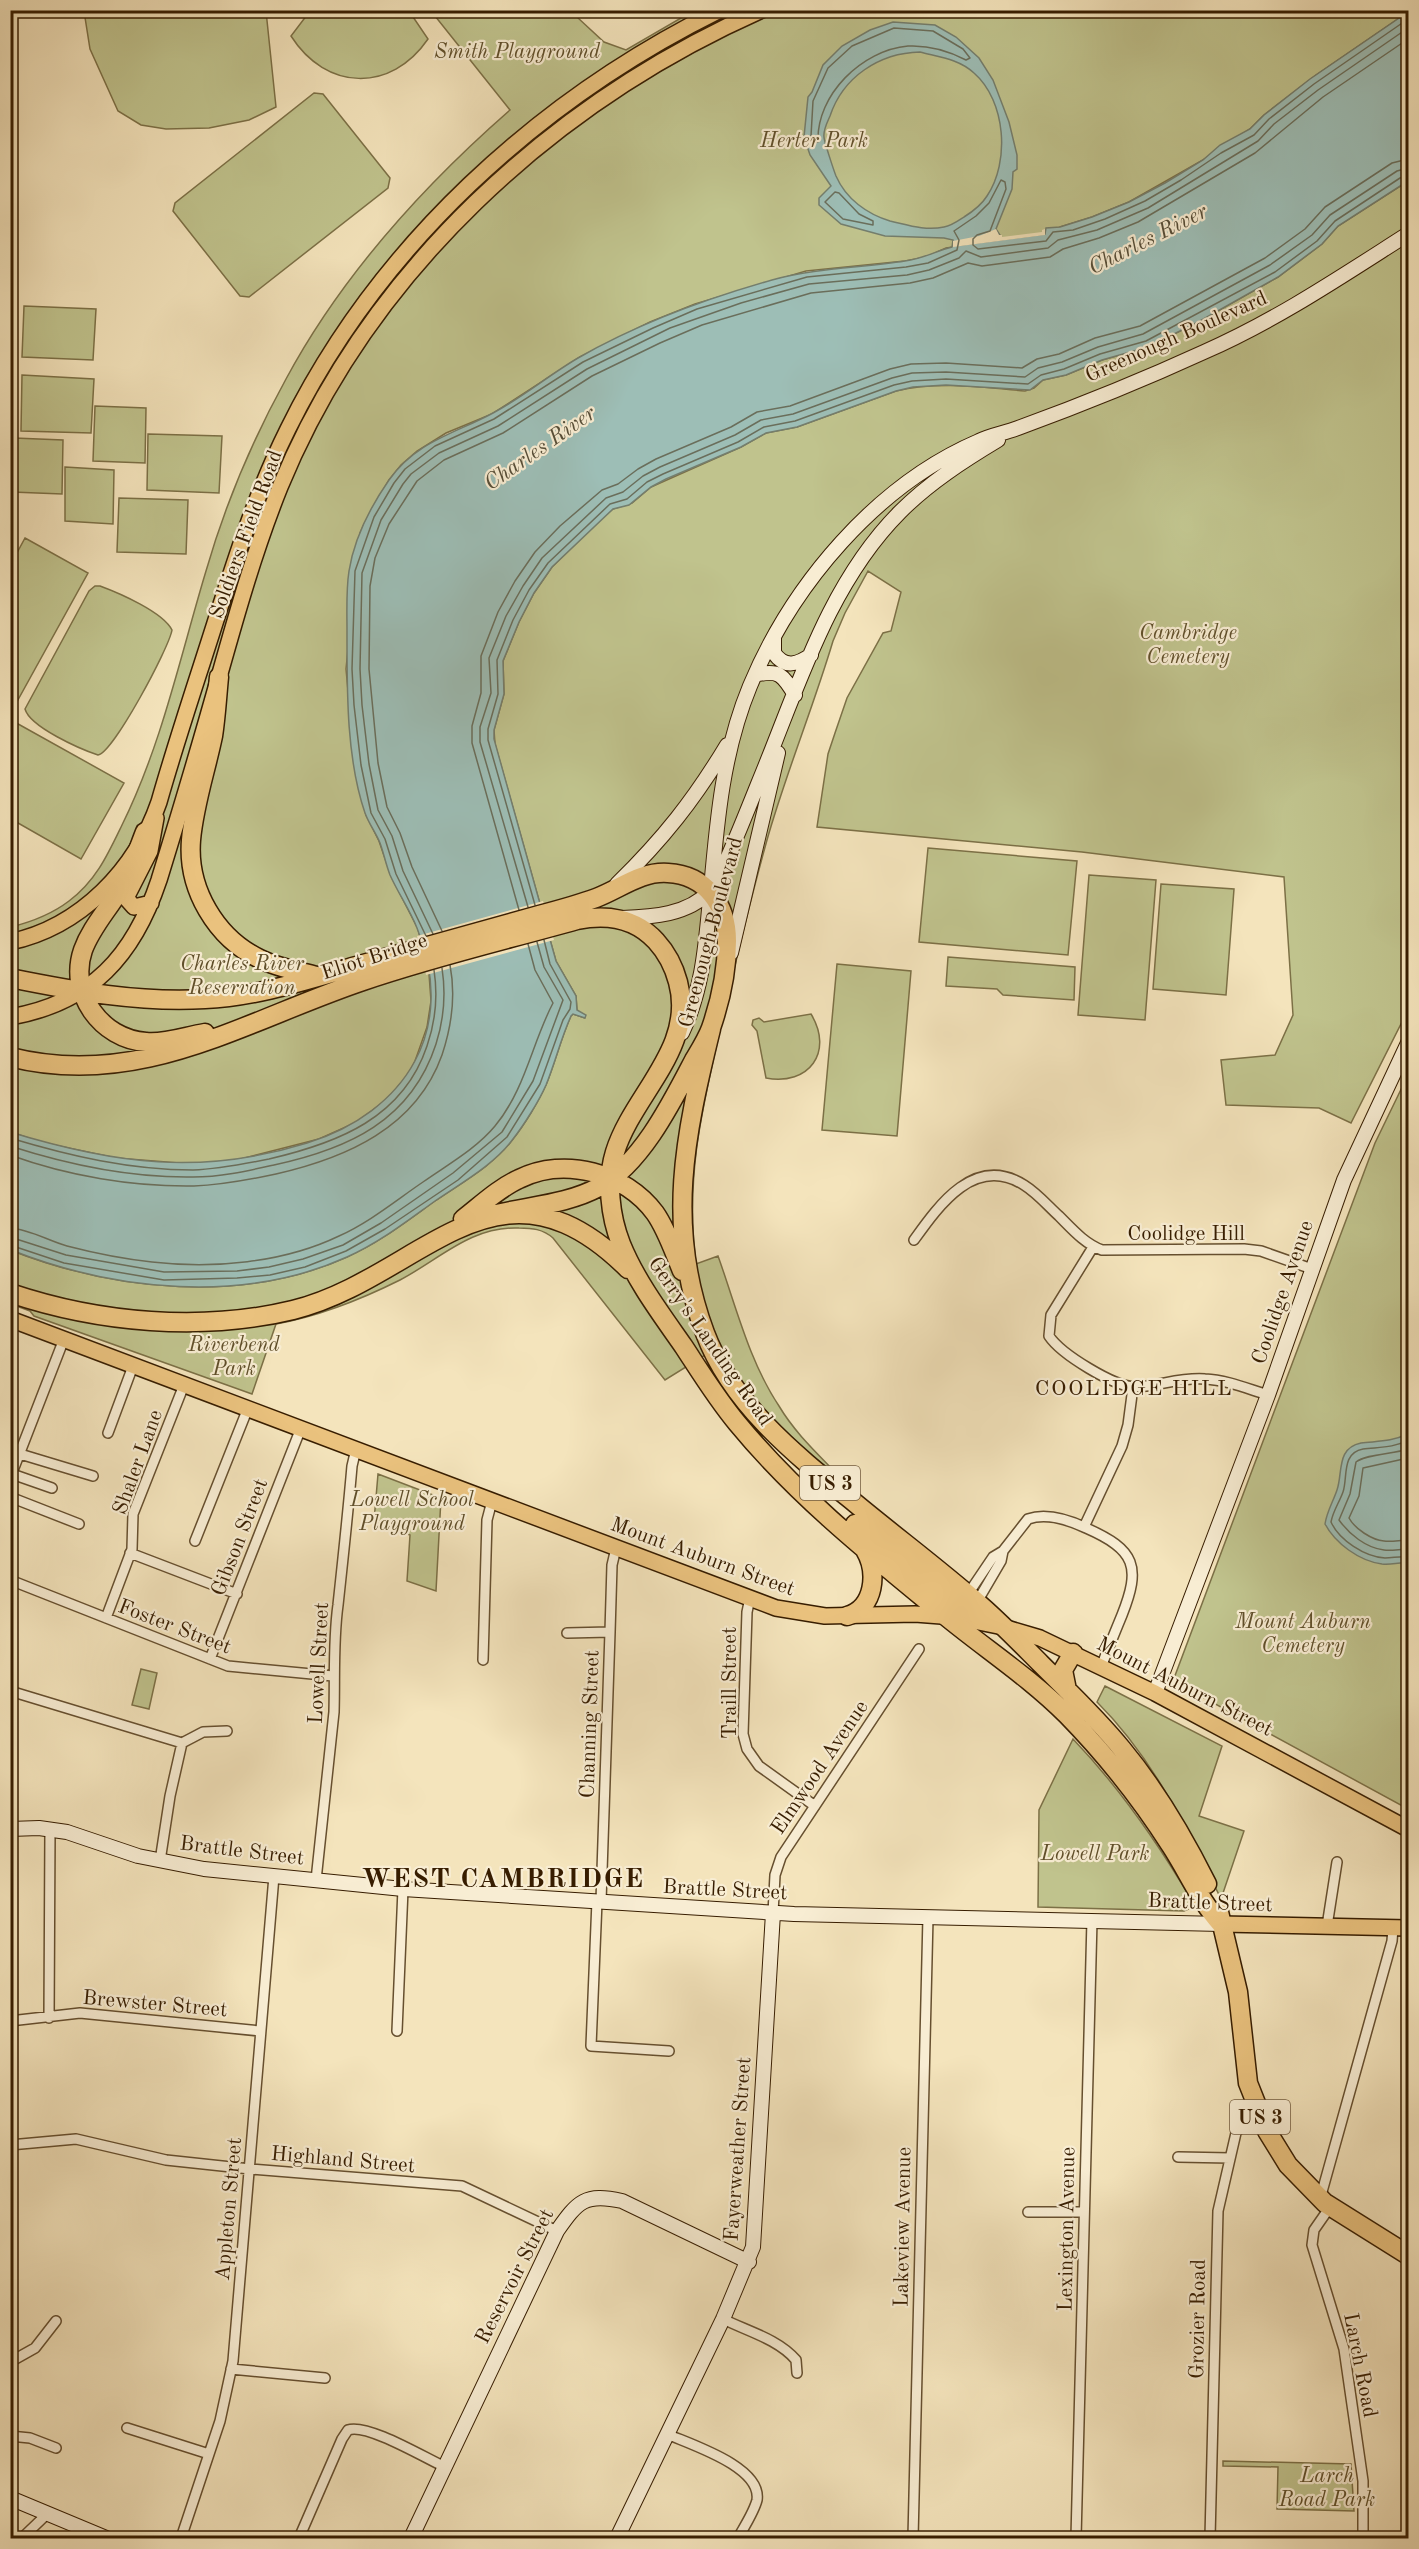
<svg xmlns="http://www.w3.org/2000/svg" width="1419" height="2549" font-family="'Old Standard TT',serif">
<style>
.green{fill:#c0c38d;stroke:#7c7046;stroke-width:1.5}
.water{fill:#9dbeb6;stroke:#747e6d;stroke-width:1.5;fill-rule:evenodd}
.pier{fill:#f4e4bc}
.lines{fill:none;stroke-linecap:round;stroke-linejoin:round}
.shore{stroke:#6a6e5b;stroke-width:1.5}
.street-casing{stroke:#664f2f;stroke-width:12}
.secondary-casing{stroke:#371d00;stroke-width:16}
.primary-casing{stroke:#371d00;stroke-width:18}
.highway-casing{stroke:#371d00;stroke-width:21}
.street{stroke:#f8edd3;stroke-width:9}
.secondary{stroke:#f8edd3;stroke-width:14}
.primary{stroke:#eac27e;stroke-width:15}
.highway{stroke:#eac27e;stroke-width:18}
.labels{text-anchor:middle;stroke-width:4.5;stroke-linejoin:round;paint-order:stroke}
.shield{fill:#f8edd3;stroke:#715b3f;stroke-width:1.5}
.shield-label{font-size:20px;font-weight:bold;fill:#371d00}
.park-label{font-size:21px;font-style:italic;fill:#604f2a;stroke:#f8edd3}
.street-label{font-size:21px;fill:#371d00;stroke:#f8edd3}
.water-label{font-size:22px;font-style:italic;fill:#564d37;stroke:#f8edd3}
.neighbourhood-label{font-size:22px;letter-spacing:1.5px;fill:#371d00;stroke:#f8edd3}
.district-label{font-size:27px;font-weight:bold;letter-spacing:1.5px;fill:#371d00;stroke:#f8edd3}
</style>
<rect width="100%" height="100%" fill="#f4e4bc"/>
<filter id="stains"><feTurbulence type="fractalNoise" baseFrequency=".00333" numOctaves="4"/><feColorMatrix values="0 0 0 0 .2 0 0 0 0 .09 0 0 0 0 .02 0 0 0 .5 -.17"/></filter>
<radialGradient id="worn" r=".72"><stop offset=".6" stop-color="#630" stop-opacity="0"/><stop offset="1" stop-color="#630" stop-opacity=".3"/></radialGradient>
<!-- green -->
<path class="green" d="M84,11H266L276,107L249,120L209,128L166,129L141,125L118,111L90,49Z
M409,11L428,39C391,93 326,91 291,36L310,11Z
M431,11H583L578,18L604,42L626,50L693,11L1408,12L1316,75L1264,115L1250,129L1203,160L1129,202L1092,217L1060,227L1045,235L946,248L926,257L905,261L806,271L695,304L650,322L580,357L492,414L446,433L417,451L401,465L389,480L369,514L360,533L346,669L355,767L366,815L379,841L391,876L418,929L429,974L431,1001L427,1027L415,1061L408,1075L387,1099L357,1122L319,1139L237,1160L192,1164L116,1158L40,1142L11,1132V927C31,922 52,914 69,901C96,881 108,854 122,825C162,744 180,657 206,571C225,505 253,439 286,379C342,275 422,187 510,110Z
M314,93L323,94L390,178L388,188L249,297L240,296L173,211L175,203Z
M1408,181V1010L1351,1123L1319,1108L1226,1105L1221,1060L1275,1055L1293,1015L1284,877L1082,852L817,827L828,754L835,733L847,698L883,633L891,631L901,592L868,571L845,613L833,641C813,708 786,773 767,840C750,901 735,964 721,1026C702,1109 685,1177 696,1264L718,1256C736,1306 749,1361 779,1406C795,1433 818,1454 839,1476L809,1454L761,1411L718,1347L665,1380L553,1238C543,1229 532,1228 519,1228C471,1226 440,1259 400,1280C360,1300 319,1316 276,1324L252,1394L34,1316L30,1311L11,1304L10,1250C115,1291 243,1304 347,1257C379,1243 407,1221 435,1201C461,1183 494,1165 513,1139C524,1125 539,1101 546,1085C555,1063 561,1038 571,1016L573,1014L585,1018L577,1010L576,996L556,961L495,744L494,730L504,694L503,661L519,622L534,593L552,567L599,521L613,509L632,503L651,487L741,447L766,433L797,427L896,391C938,381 982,387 1025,391L1034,388L1043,380L1066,375L1102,360L1148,347L1200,321L1278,277L1322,244L1338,226Z
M24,306L96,309L93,360L22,357Z
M22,375L94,379L91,433L21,431Z
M95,406L146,408L145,463L93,461Z
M148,434L222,436L219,493L147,490Z
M14,438L63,440L62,494L12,492Z
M65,467L114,470L113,524L65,521Z
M119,498L188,500L186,554L117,552Z
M25,538L88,573L14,707L10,705L11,564Z
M100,586C119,593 163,612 172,630C169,648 113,753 98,755C80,749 30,727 25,709L89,591L95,586Z
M11,720L124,783L81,859L11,819Z
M928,848L1077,861L1068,955L919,942Z
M1089,875L1156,880L1145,1020L1078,1015Z
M1161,884L1234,889L1226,995L1153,989Z
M948,957L1075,967L1074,1000L1003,995L997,989L946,986Z
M837,964L911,971L897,1136L822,1130Z
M811,1014C834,1052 809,1086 766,1078L757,1031L752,1025L753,1020L759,1018L764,1022Z
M1408,1075V1809L1173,1681L1375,1143Z
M378,1474L441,1498L436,1591L407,1581L410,1535L374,1521Z
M141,1669L157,1673L149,1709L132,1705Z
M1105,1686L1222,1746L1199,1816L1244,1831L1221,1899C1187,1828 1153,1758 1097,1702Z
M1073,1739C1120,1788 1158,1843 1192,1901L1191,1908L1184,1911L1038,1907L1039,1810Z
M1223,2461L1351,2464L1354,2511L1277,2509L1278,2467L1223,2466Z"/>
<!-- water -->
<path class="water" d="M1408,12V181L1338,226L1322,244L1278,277L1200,321L1148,347L1102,360L1066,375L1043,380L1030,390L946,385L913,387L896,391L797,427L766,433L741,447L666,479L651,487L629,505L613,509L552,567L534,593L519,622L503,661L504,694L494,730V739L556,961L576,996L577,1010L586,1015L585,1018L573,1014L571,1016C561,1038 555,1063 546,1085C539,1101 524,1125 513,1139C494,1165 461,1183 435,1201C407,1221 379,1243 347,1257C243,1304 115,1291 11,1250L10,1132C115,1164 201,1176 307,1143C406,1112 458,1029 417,928C410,910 398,893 390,875C386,865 384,854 380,843C376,833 369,824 365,813C346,758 347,688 347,630C347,611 346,590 349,571C354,539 371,506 389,480C417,441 454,434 493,413C523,397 549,375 578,358C639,323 705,299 772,280C816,268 860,268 905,261C922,259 936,251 952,247L953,240L944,238L885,236L841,224L819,205V198L831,186L810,155L804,137L808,97L812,92L823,65L842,46L870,30L893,22L935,25L956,37L979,58L993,80L1009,122L1017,155V169L1013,172L1012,189L996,229L1000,235L961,245L1045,234L1046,228L1060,227L1092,217L1129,202L1165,183L1203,160L1220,145L1250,129L1264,115L1310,79ZM920,52C939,57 959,59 974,73C1006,101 1010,162 987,196C982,204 972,212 964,217C958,221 951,226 944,227C925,231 908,225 890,221C867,214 846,199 836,176C834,171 824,141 824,137C823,130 827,123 830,116C843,77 879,53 920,52Z
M1407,1434L1408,1563C1398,1562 1393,1565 1382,1564C1359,1561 1335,1543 1325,1524C1327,1511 1333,1502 1337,1490C1343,1473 1336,1448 1361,1443C1377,1441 1392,1442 1407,1434Z"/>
<!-- pier -->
<path class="pier" d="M996,229L999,235H1002V237L1042,232V230L1045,229V235L953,247V241L979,236Z
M543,901L554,940L426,975L417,936Z"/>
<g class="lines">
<!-- shore -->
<path class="shore" d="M894,28L933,31L963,49L970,58L966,60C949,51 928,45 908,46C862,50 816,95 818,142L813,143L811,136L813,101L828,68L852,46Z
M835,192L839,193L859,214L873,221V225L843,219L825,202Z
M535,905L488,740V729L498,694L497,660L513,620L529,590L548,563L610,504L627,499L647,482L663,474L738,442L764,427L795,421L894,385L912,381L946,379L1028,384L1041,375L1064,369L1100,354L1146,341L1275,272L1317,241L1335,221L1400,178L1408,176
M528,907L480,742V727L491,693L489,658L506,616L523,586L542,558L606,498L623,492L643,476L660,467L735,435L761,420L793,414L892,378L912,373L946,372L1025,377L1038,368L1062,362L1098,347L1143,334L1270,265L1312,235L1330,215L1397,171L1408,168
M519,910L472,743V726L481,693V656L498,612L515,581L535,552L560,526L602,490L618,484L638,469L656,459L731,427L757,412L790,406L890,369L911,364L946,363L1022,368L1037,359L1059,354L1095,338L1140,326L1265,258L1305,229L1325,207L1392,163L1408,159
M442,931L412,867L400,833L387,807L378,763L369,669L370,586L375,558L389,524L417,481L444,460L503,433L592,376L660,343L702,325L811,293L910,283L933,278L968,263L982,266L1050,257L1063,249L1099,238L1138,222L1255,153L1323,97L1408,39
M433,934L403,871L392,836L378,810L369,764L362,705L360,669L362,573L381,520L403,484L411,474L439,453L498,426L587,369L670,328L741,303L809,284L907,275L929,270L959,258L966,251L981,257L1048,248L1058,240L1097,230L1148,208L1258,141L1274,124L1318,90L1408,28
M426,936L396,874L385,839L371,813L361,765L354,705L352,669L355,571L374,517L394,483L405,469L435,446L494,419L583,362L653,328L697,309L807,277L906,267L928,263L957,250L959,240L954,231L976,216L989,203L1001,180L1005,182L1006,189L990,231L977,235L973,239V245L978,249L1046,241L1053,232L1073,230L1105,219L1145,201L1181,180L1221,153L1254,135L1269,119L1314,84L1408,19
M10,1138C70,1156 130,1170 193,1170C219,1169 244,1164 269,1159C338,1143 403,1118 427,1046C436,1020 438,996 434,970
M10,1146C69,1165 131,1178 193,1177C221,1177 247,1171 274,1165C348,1149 411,1121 436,1044C444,1019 446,994 442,968
M10,1155C68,1176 133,1187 194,1186C222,1185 248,1180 276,1174C346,1158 416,1128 442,1055C452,1025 456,996 450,965
M10,1228C29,1229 49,1241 67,1246C94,1253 124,1259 152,1262C213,1269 283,1263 339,1236C370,1222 395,1201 423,1182C447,1165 476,1149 495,1126C525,1090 532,1043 553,1003L535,970L528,944
M10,1237L66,1255L164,1272L237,1271L269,1267L303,1259L343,1245L381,1223L453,1173L502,1132L533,1081L563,1000L544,967L537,942
M10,1245L64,1263L164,1280L237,1278L270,1275L305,1267L346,1251L385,1229L458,1180L507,1137L540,1084L563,1020L570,1009L571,1002L550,964L544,940
M1408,1440C1394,1448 1379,1447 1363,1449C1341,1453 1348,1478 1343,1492C1339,1503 1333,1511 1331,1522C1339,1540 1365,1557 1385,1558C1393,1558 1400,1556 1408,1557
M1408,1449C1394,1454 1366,1454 1356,1462L1350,1494L1339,1520C1349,1534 1366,1548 1384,1550C1392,1551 1400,1549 1408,1549
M1408,1458L1363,1468L1359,1496L1349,1518C1355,1529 1372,1540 1384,1541C1392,1542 1400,1540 1408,1540"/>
<!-- street casing -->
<g class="street-casing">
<path id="street" d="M914,1240C939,1205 975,1154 1024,1185C1037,1193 1048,1206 1059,1216C1072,1229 1085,1244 1102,1250L1244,1249L1261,1251L1312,1269
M1093,1247L1051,1315L1049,1336C1061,1354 1114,1387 1136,1387C1160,1386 1180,1377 1205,1379C1227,1380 1248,1389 1268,1395
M108,1433L133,1366
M20,1454L93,1476
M12,1474L52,1488
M10,1478L64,1339
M10,1497L79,1524
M1084,1527L1122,1446L1128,1425L1133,1387
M195,1541L248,1408
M130,1553L237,1594
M10,1580L228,1666L333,1676
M968,1594L993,1557L1003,1551
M750,1598L747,1612L743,1734L747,1749L759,1766L815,1806
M977,1602L1001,1561L1003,1551L1028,1519C1046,1513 1069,1520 1086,1528C1136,1550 1141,1567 1122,1615C1115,1632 1108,1649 1101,1667
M106,1618L132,1549L133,1514L184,1385
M567,1633L610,1632
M210,1659L301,1428
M483,1660L487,1520L492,1501
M10,1691L182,1743L170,1796L160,1861
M182,1743L203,1732L227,1731
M316,1880L334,1712C335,1677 333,1641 338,1605C343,1559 348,1513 352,1466L356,1449
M597,1901L591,2046L669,2051
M601,1901L610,1632L612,1565L616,1548
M773,1913L775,1875L781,1857L919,1649
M1327,1926L1337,1862
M49,2018L50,1829
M10,2021L80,2013L260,2031
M397,2031L403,1889
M10,2145L76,2139L166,2160L250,2169L462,2186L557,2231
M1178,2157L1230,2158
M1320,2199L1392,1941L1393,1928
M1330,2207L1314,2230L1312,2245L1344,2349L1363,2481V2538
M1028,2212H1084
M1402,2250L1408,2238
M723,2319C747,2331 778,2339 796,2360L797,2373
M10,2362L35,2348L56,2321
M231,2369L325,2378
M127,2428L209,2454
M667,2434C692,2445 762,2467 757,2500C754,2512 744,2527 738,2538
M10,2436L30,2438L56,2448
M22,2538L47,2514
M181,2538L220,2421L233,2361L274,1876
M299,2538L342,2439L348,2430C367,2423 425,2458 445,2467
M913,2538L928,1917
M1076,2538L1092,1920
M1210,2538L1218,2211L1236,2133L1242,2125L1260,2117"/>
</g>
<!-- secondary casing -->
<g class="secondary-casing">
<path id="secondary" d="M774,638V653C785,669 798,664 811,655
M755,675C779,669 783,675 795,695
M617,884C663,839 694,800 727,745
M622,918C652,917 688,915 710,891C718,883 722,869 727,859C738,834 748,809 758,784C797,691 827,585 900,512C929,483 963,461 998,440
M731,953L778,753
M682,1033C704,987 706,939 711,889C717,820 723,751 750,686C792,585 876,485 979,441C991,435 1005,433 1018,428C1081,405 1143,380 1204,352C1277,320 1342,276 1408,234
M1155,1693L1268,1395L1344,1180L1408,1043
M10,1829L39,1828L67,1832L138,1856L204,1869L403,1889L794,1914L1221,1924
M10,2498L106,2538
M411,2538L557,2231C578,2201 585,2193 622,2201L749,2262
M617,2538L723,2319L753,2247L773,1913"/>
</g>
<!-- primary casing -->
<g class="primary-casing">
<path id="primary" d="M151,903L134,907L126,898L150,851L156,818
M10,942C81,927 136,869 159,802C176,742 196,683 215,623C236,557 257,491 288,429C378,246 538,100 720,10
M10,1017C92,1003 134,955 159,880C180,812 200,745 219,677C237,613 255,549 280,487C368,272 552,103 762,10
M10,1319L776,1608L825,1616L915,1614L954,1617L1003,1627L1040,1638L1155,1693L1408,1829
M1221,1924L1408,1928"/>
</g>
<!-- highway casing -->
<g class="highway-casing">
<path id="highway" d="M219,677C217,697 216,717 213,736C206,770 194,805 191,840C187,889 216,938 260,959C278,968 298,971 317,976
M145,832C137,852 131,873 119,891C107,911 91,928 83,950C68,993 101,1039 146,1042C165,1044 186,1036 205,1033
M10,978C74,991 140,1003 205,999C256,997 307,980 356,966C417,949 478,932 539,915C558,910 577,905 596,898C620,889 641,871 668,873C706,875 727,905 727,941C727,969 720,1002 711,1028C707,1039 700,1050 694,1060C672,1102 642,1163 599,1187C564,1206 522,1206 485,1217
M711,1029C685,1135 665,1226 705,1333C732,1405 797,1456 855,1503C896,1537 939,1569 979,1604C1001,1623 1021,1644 1041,1664C1068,1691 1097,1718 1122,1749C1156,1790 1183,1836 1207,1884
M10,1057C140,1090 244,1021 363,981C433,957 506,940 577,920C606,914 635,918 656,941C667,953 674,967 678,982C696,1048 633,1094 615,1152C606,1181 610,1216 621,1244C636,1281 661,1314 684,1347C701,1373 717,1399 737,1423C797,1496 871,1555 943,1614C984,1648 1029,1677 1067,1715C1106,1755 1141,1799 1171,1846C1188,1872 1200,1901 1221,1924
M463,1219C481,1205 499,1188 519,1179C565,1156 625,1173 655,1213C667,1230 674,1252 682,1271
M10,1293C99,1323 202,1332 293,1310C422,1278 496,1138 628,1269
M855,1524L953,1602L988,1620
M847,1616C875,1608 878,1572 865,1550
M1067,1690L1063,1670L1073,1653
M1219,1912L1238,1992L1248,2083L1267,2131L1288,2165L1325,2203L1408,2255"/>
</g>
<!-- street -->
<use href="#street" class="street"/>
<!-- secondary -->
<use href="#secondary" class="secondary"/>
<!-- primary -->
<use href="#primary" class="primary"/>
<!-- highway -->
<use href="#highway" class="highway"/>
</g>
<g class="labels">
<!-- shield labels -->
<g class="shield">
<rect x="800" y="1466" width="60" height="34" rx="4.5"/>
<rect x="1230" y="2100" width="60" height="34" rx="4.5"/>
</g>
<g class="shield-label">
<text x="830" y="1490">US 3</text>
<text x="1260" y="2124">US 3</text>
</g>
<!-- park labels -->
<g class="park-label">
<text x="517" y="58">Smith Playground</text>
<text x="814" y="147">Herter Park</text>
<text x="1188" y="639">Cambridge<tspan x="1188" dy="24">Cemetery</tspan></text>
<text x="242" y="970">Charles River<tspan x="242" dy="24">Reservation</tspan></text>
<text x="234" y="1351">Riverbend<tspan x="234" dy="24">Park</tspan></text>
<text x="412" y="1506">Lowell School<tspan x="412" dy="24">Playground</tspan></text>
<text x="1303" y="1628">Mount Auburn<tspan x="1303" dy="24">Cemetery</tspan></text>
<text x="1095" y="1860">Lowell Park</text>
<text x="1327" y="2482">Larch<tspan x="1327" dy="24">Road Park</tspan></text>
</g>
<!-- street labels -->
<g class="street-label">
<text transform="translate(1176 336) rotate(-24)" y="7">Greenough Boulevard</text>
<text transform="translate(245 534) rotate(-70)" y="7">Soldiers Field Road</text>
<text transform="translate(710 932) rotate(-75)" y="7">Greenough Boulevard</text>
<text transform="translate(374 956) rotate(-18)" y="7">Eliot Bridge</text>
<text x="1186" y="1240">Coolidge Hill</text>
<text transform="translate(1282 1292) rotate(-71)" y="7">Coolidge Avenue</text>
<text transform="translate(711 1341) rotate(55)" y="7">Gerry's Landing Road</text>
<text transform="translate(137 1462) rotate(-70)" y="7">Shaler Lane</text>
<text transform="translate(239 1537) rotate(-69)" y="7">Gibson Street</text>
<text transform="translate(703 1556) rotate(20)" y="7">Mount Auburn Street</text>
<text transform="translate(175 1626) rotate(21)" y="7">Foster Street</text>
<text transform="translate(318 1663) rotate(-87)" y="7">Lowell Street</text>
<text transform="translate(729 1683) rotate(-90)" y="7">Traill Street</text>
<text transform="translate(1185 1686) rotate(27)" y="7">Mount Auburn Street</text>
<text transform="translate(589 1724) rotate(-88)" y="7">Channing Street</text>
<text transform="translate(819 1767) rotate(-56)" y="7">Elmwood Avenue</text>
<text transform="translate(242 1850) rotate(7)" y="7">Brattle Street</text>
<text transform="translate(725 1889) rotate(3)" y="7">Brattle Street</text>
<text transform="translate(1210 1902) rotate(2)" y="7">Brattle Street</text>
<text transform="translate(155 2003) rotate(5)" y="7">Brewster Street</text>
<text transform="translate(737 2149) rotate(-86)" y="7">Fayerweather Street</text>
<text transform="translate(343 2159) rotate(5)" y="7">Highland Street</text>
<text transform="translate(228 2209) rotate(-85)" y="7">Appleton Street</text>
<text transform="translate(902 2227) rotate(-89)" y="7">Lakeview Avenue</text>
<text transform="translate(1066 2229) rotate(-89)" y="7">Lexington Avenue</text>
<text transform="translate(514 2276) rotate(-63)" y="7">Reservoir Street</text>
<text transform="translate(1197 2319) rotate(-89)" y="7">Grozier Road</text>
<text transform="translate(1361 2365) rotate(79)" y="7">Larch Road</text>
</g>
<!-- water labels -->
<g class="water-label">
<text transform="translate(1147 238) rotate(-27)" y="8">Charles River</text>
<text transform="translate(539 447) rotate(-35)" y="8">Charles River</text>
</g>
<!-- neighbourhood labels -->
<g class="neighbourhood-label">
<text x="1134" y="1395">COOLIDGE HILL</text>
</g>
<!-- district labels -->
<g class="district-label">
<text x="503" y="1887">WEST CAMBRIDGE</text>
</g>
</g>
<!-- margin -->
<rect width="1419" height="2549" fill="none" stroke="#f4e4bc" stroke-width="36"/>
<rect x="12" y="12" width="1395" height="2525" fill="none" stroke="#371d00" stroke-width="3"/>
<rect x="18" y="18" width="1383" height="2513" fill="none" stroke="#371d00" stroke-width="1.5"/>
<rect width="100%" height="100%" filter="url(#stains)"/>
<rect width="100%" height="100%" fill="url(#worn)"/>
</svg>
